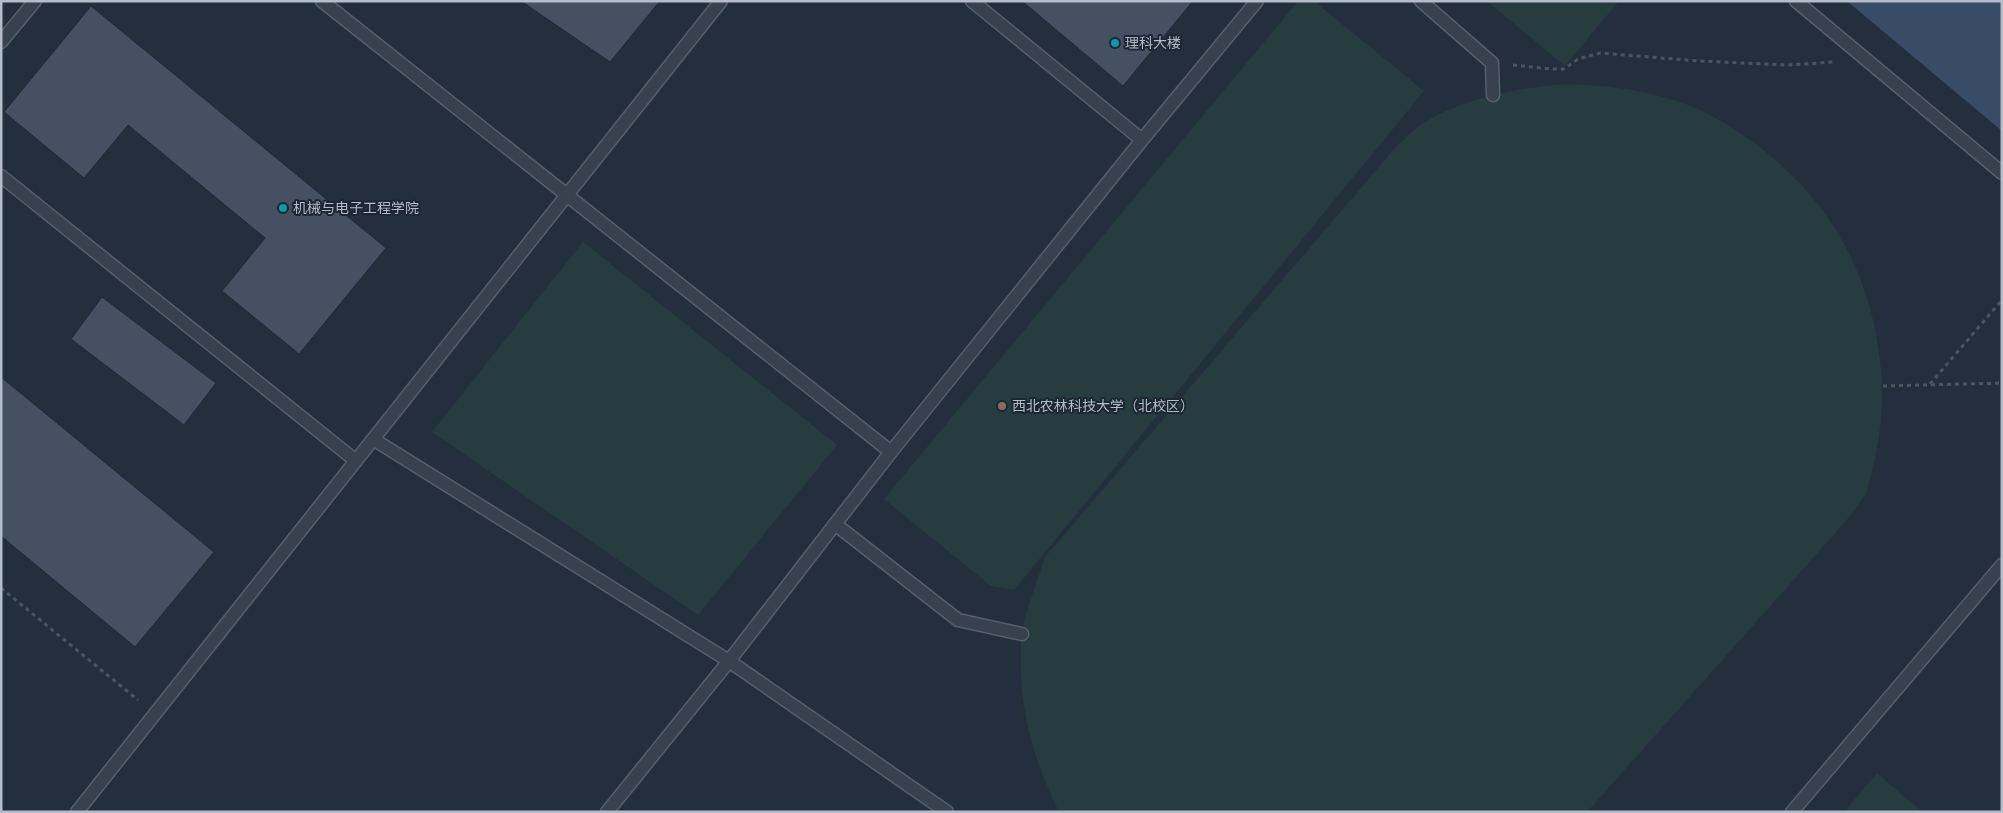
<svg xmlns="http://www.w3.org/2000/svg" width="2003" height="813" font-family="'Asap Condensed','Noto Sans SC',sans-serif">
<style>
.green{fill:#263c3f}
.water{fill:#394c67}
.building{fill:#455162;stroke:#1f2835}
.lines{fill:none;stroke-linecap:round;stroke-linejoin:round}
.lane-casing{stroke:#565f6c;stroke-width:15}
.path{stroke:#44595c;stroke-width:3;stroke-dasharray:4 4;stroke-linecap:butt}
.lane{stroke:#38414e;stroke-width:12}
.culture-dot{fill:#0f9aa8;stroke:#1d2633;stroke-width:2}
.education-dot{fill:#8d6e63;stroke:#1d2633;stroke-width:2}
.labels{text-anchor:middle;stroke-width:4;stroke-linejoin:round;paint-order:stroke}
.poi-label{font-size:14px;fill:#b4bcc9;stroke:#1d2633;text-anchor:start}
</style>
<rect width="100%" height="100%" fill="#242f3e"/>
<!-- green -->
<path class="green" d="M1298,1H1314L1424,91L1014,590L991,586L884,499Z
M1487,1H1619L1565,66Z
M1566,84C1603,85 1638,89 1674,100C1703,109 1730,125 1754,143C1830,199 1873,276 1881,370C1884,405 1880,441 1871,475C1869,481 1868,488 1866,493C1861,503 1852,512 1846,521L1587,812H1059C1035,763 1019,712 1021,657C1021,650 1020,641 1022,634C1025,611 1038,580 1045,557L1396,147C1405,139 1415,128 1425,122C1468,97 1517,88 1566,84Z
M583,242L837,445L698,615L432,432Z
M1877,773L1922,812H1844Z"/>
<!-- water -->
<path class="water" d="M1847,1H2002V131Z"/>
<!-- building -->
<path class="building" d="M521,1H660L610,62Z
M1022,1H1193L1123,86Z
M91,6L386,248L299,354L222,291L265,238L128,125L84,178L4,112Z
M102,297L216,383L184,425L71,339Z
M1,377L214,552L135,647L1,536Z"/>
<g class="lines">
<!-- lane casing -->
<g class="lane-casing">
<path id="lane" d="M322,1L891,452
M972,1L1142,140
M1421,1L1492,63L1493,95
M1796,1L2002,173
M1,42L35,1
M1,176L356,461
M373,439L729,661L947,812
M835,524L958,620L1022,634
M77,812L721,1
M607,812L729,661L891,452L1142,140L1257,1
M1792,812L2002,565"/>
</g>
<!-- path -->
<path class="path" d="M1513,65L1551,69H1564L1578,59L1600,53L1699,61L1787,65L1834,62
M1930,384L2002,300
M1883,386L2002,383
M1,588L138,700"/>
<!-- lane -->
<use href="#lane" class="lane"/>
</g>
<!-- markers -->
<g class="culture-dot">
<circle cx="1115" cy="43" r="5"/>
<circle cx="283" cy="208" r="5"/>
</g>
<circle class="education-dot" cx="1002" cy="406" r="5"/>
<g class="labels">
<!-- poi labels -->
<g class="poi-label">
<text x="1125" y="48">理科大楼</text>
<text x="293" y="213">机械与电子工程学院</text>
<text x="1012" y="411">西北农林科技大学（北校区）</text>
</g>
</g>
<!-- border -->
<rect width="2003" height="813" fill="none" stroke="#b4bcc9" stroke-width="5"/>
</svg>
